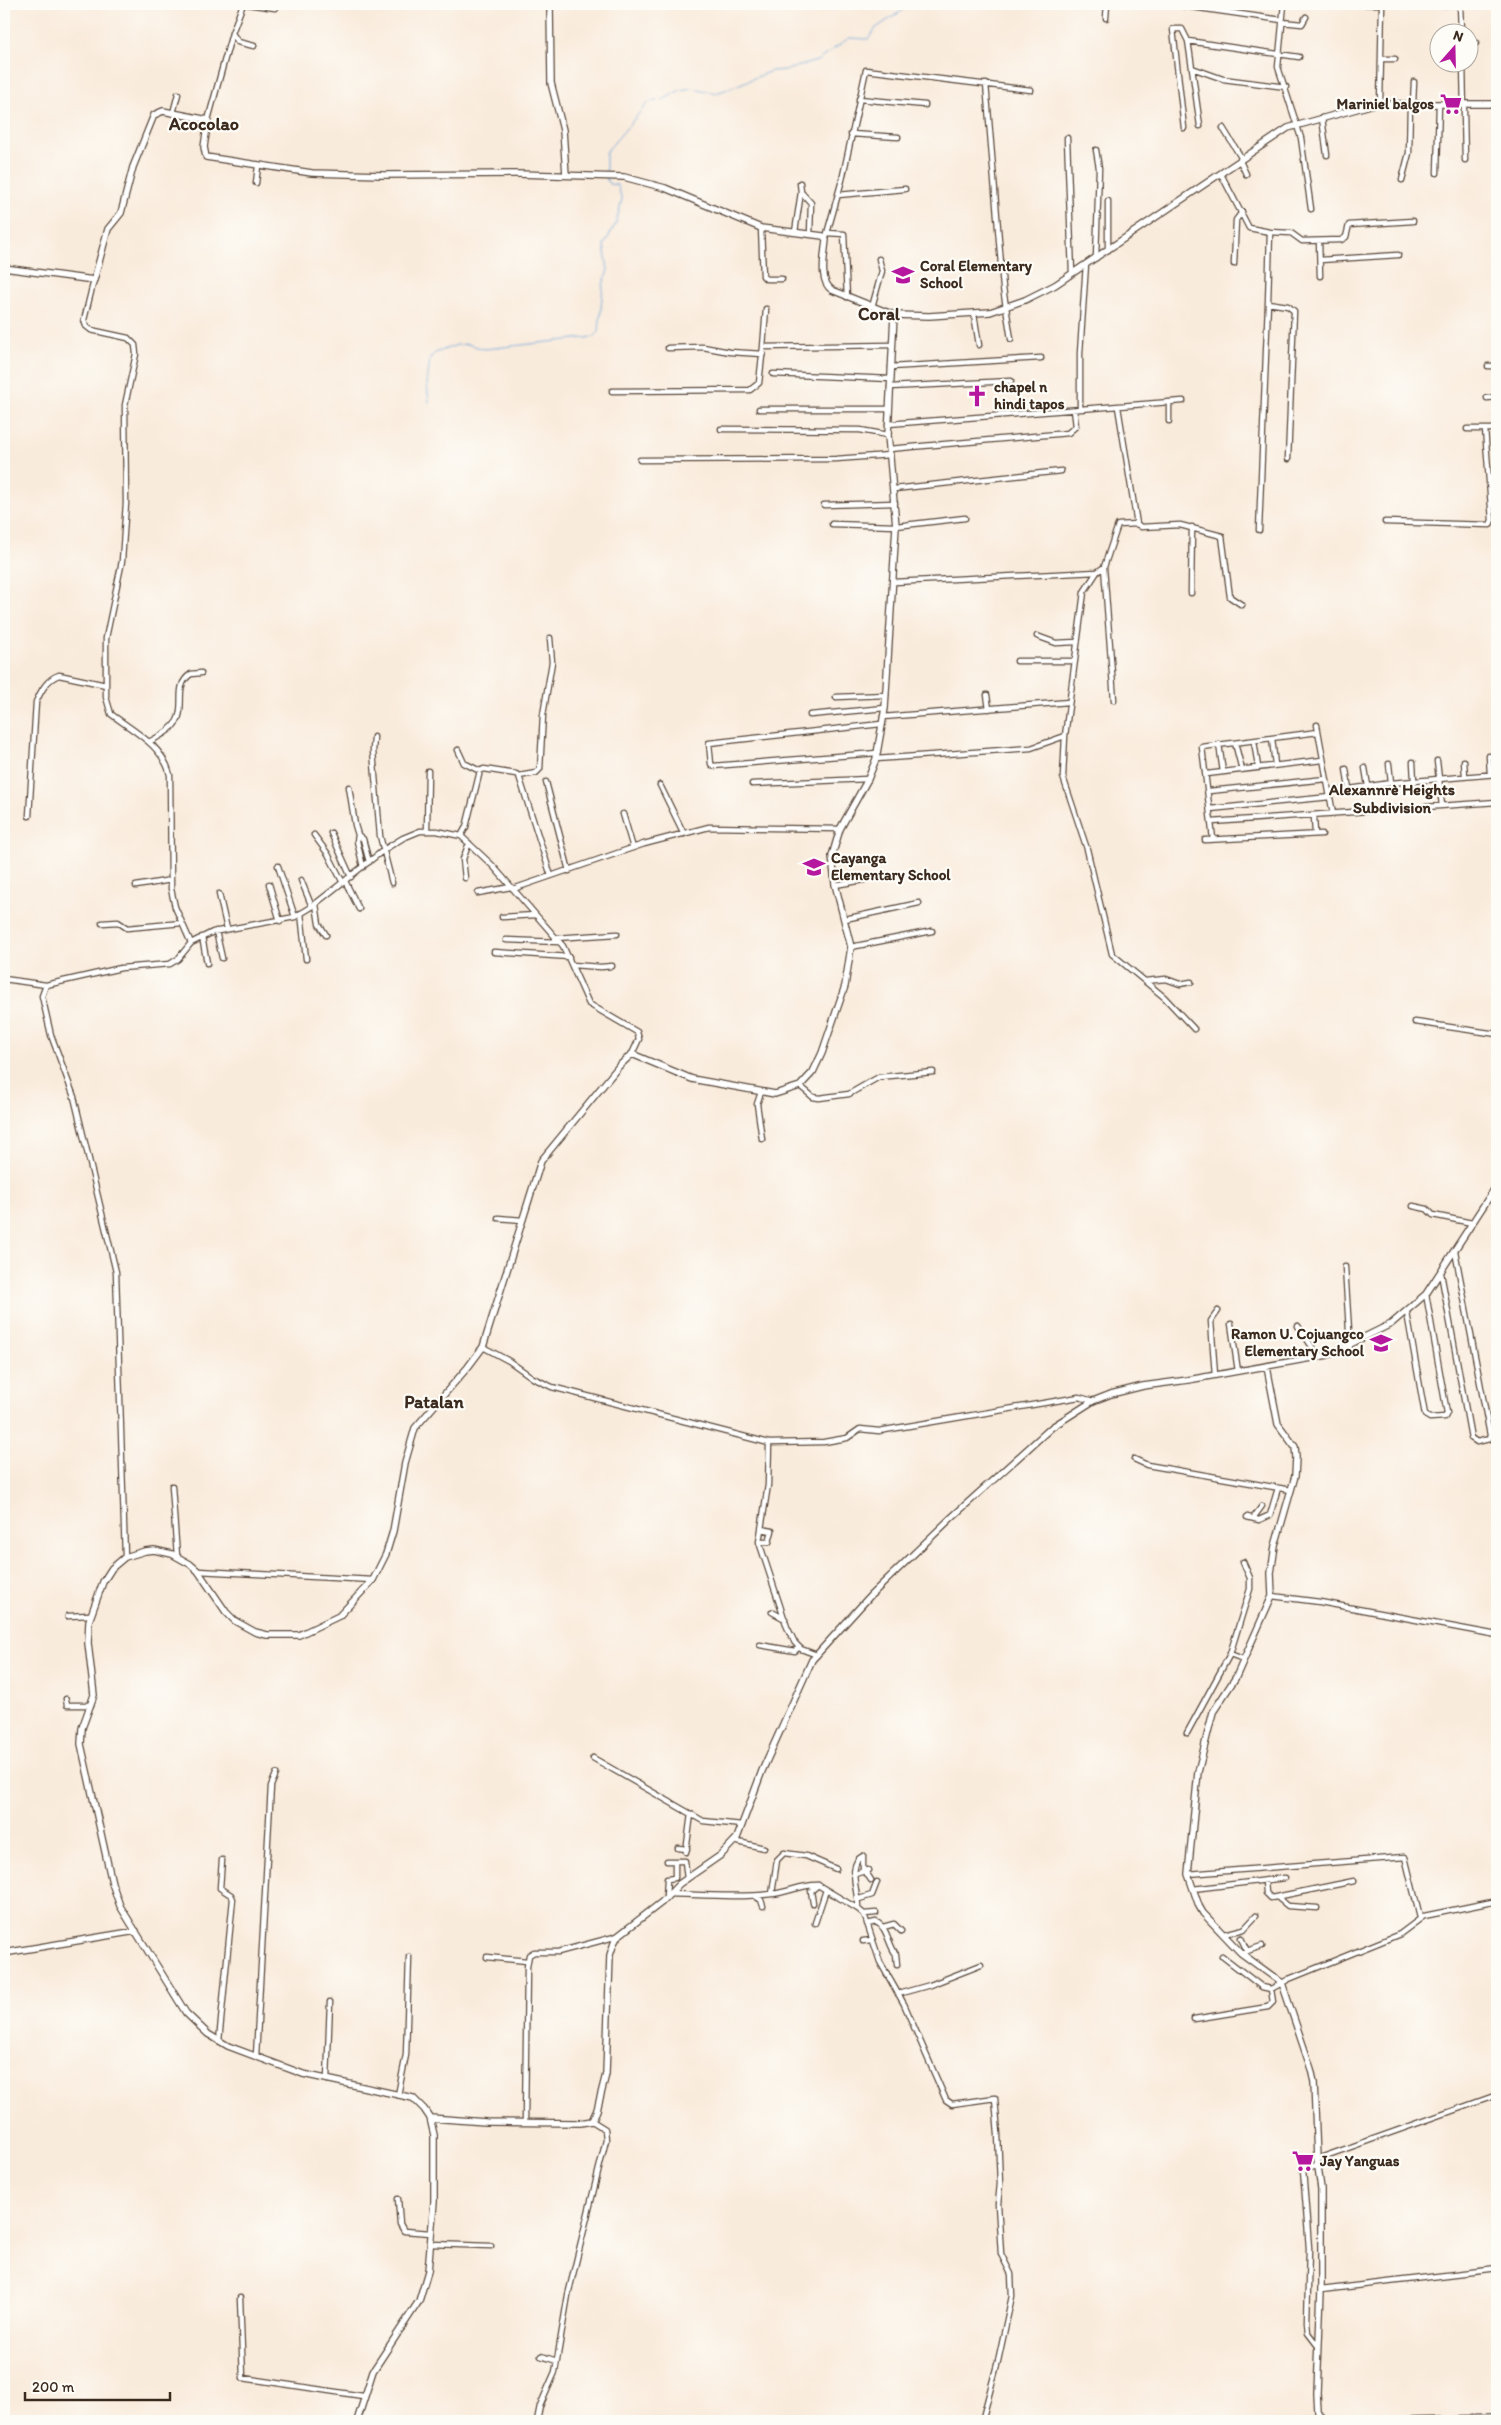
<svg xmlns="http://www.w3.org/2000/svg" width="1501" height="2425" font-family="Itim,sans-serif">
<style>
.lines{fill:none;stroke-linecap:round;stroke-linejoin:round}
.stream{stroke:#6fa5dd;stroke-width:1}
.street-casing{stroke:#58473a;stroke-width:7}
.secondary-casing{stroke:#58473a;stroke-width:8}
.street{stroke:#fff;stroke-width:4.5}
.secondary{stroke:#fff;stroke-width:5.5}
.labels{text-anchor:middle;stroke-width:4.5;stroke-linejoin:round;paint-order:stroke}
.poi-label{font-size:15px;font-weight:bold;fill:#3b2a1e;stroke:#fdfcf7;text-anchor:start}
.neighbourhood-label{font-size:16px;font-weight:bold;fill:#3b2a1e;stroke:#fdfcf7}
.quarter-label{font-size:18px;font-weight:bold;fill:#3b2a1e;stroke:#fdfcf7}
</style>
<rect width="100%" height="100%" fill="#fdfcf7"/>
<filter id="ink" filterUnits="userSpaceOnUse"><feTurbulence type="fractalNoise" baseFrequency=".02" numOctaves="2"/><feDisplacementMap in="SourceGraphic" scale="10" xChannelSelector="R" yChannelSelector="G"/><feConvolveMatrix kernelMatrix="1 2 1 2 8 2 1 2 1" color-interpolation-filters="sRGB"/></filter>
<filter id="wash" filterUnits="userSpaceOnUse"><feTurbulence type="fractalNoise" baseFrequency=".0096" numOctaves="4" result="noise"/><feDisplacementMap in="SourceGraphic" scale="20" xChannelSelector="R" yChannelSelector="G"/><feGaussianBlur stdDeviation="1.12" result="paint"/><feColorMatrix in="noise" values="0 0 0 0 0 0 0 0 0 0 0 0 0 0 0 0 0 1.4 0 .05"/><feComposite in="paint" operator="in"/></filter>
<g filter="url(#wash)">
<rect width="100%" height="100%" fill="#f9ebdb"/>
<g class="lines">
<!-- stream -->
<path class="stream" d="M606,174V152L649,102L663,100L680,90L693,88L716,93L728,89L771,71L786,70L817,61L849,38L868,39L876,28L912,4
M429,402L427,384L430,358L435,353L457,345L467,344L485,349L594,337L599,332L603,285L608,270L604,245L616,223L622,199L617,185L609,184L606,178"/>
</g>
</g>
<g filter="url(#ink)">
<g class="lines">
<!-- street casing -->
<g class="street-casing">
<path id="street" d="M247,4L275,8
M1171,4L1282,20
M1284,4L1278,67L1301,138L1311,209
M1351,4H1382
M1460,4L1461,32
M1422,5L1491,4
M1106,18L1107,4
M1282,22L1302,24L1306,17
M232,33L238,42L254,46
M1468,43H1476
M1381,59H1395
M1463,62L1465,160
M1192,68L1200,126
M986,84L1003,288L1011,339
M1286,87L1223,79L1192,68L1188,41L1299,57
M859,99L925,105
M1380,104L1382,4
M1413,104L1414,82
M173,113L178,94
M1322,118L1327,155
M208,120L232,33L243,4
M1184,128L1173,29H1182L1188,41
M1223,128L1242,159
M851,134L898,137
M1067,138L1072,273
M1096,150L1099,168L1096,258
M1240,161L1246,174
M1437,173L1439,104
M1221,174L1249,228L1270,232L1268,303L1288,306L1294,311L1288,459
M1402,180L1409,153L1410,104
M256,183L258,166
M801,192L811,203L810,234
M838,195L905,189
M761,228L763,276L766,279H782
M795,232L801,192L800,183
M1270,232L1291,233L1302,241L1341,240L1346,237L1349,225L1413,221
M827,233L844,234L847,297
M826,237L842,180L866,70L1031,90
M1319,241L1320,276
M1108,250V201
M1320,260L1398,255
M1234,264L1236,220L1242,212
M94,280L84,320L86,326L91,330L128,338L135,345L136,354L125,405L126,503L122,561L106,638V697L111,714C133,731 163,745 170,775L171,889L175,907L191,943
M872,307L882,271L879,259
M974,314L979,345
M763,347L766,309
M668,348L703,347L730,352L763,354
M1488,366H1497
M891,367L1041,358
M773,374L891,379
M890,387L1011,381
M612,391L750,390L759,383L763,347L892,345
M1487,398L1497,397
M759,409H889
M1080,409V353L1086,264
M1169,421V402
M888,424L1183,401
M721,429L860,430L888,435
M1467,429H1497
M889,449L1068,433L1076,426L1074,410
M640,460L836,459L890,455
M894,489L1061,471
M824,505L895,503
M1385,522L1490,525L1492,520L1485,429
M832,524L896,526L965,518
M1137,524L1141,527L1180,525L1222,536L1230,597L1242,605
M1259,530L1268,303
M1104,567L1114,700
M894,582L1097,572
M1191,593L1192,527
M1037,636L1056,643L1076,642
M1017,661H1075
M987,695L989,709
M836,697L886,695
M810,715L885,708
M883,717L1069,702
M1317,725L1333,814
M1065,736L1084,592L1097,572L1104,567L1118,525L1137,524L1118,407
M374,737L373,751L380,836L392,883
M1272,738L1275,765
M1254,741L1258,767
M149,742C159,736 171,731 177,721C186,705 173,686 191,674L201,673
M1235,743L1242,770
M1219,744L1223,772
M458,750L464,763L480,771
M877,753L713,766L711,764L709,743L881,724
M1489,756L1490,774
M876,759L1031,748L1065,736L1063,777L1087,849L1112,954L1164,997L1194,1029
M1437,761L1442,806
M1464,761L1465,776
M1413,762L1414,781
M1389,764L1391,783
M1365,768L1368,786
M1346,769L1349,789
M1207,774L1322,760
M519,776L536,773L540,769L543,715L552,662L550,638
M546,782L569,871
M752,784L868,779
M660,785L684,834
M349,787L355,825L358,835L363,839L369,862
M1209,791L1326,779
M1329,792L1391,783L1497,774
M1210,809L1330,797
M623,814L633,848
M29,816L36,702C41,691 47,679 59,675L106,685
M1314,816L1315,834
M1212,822L1497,802
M427,830L428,771
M331,833L351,877
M314,835L328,854L343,883
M358,835L357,841L363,867
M461,836L466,827L480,771L484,769L516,774L519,776L551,876
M1213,839L1202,747L1318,732
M1205,840L1322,834
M278,866L295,917
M465,878L463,859L469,843
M301,880L312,907
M345,881L359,909
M269,884L280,921
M835,885L864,880
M136,886L171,880
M513,889L644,844L709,827L840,829
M478,893L511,887
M219,894L227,929
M316,904L319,924L326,935
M301,913L306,959
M502,917L535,915
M845,919L919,903
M102,923L118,922L127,928L182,923
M216,931L222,958
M202,937L207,963
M555,938L617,934
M506,940L559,942
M851,947L932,931
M494,952L569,957
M572,965L601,967L612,966
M4,979L46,985
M1145,981L1166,979L1180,984L1191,982
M1415,1022L1497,1034
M800,1086L813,1097L819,1098L849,1094L879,1077L933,1072
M761,1092L757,1104L762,1139
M1413,1206L1427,1209L1433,1215L1472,1223
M498,1218L522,1220
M1345,1267L1350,1346
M1441,1273L1471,1438L1477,1442L1489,1439L1490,1435L1455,1251
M1407,1313L1425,1415L1430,1418L1445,1417L1447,1413L1426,1294
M1231,1324L1238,1371
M1298,1326L1319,1357
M483,1347L509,1361L533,1378L552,1387L769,1443L768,1485L759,1542L787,1627L795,1643L801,1649L817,1655
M1215,1375L1211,1321L1218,1311
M769,1443L824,1442L847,1438L860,1429L879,1431L1079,1397L1093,1401
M1134,1459L1147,1465L1291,1490
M172,1486L177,1556
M1247,1517L1259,1520L1270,1515L1278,1488
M1254,1517L1262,1506
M759,1542H769L772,1531L761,1529
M125,1557L116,1272L74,1097L51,1035L42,996L46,985L121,968L170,964L178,959L191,943L213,932L295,917L310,908L385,849L403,838L420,831H437L461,836L493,866L563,946L589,1004L637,1032L639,1039L632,1054
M198,1571L373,1580
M1272,1596L1320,1602L1497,1635
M772,1612L785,1619
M68,1616L90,1615
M760,1645L795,1651L799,1647
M1230,1654L1243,1659
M66,1699L67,1705H91
M1187,1733L1230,1654L1250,1589V1578L1243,1562
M593,1758L703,1821L742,1825
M734,1841L764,1848
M678,1848L687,1849
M686,1852L691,1814
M667,1861H685L687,1879
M865,1871L871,1880
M855,1874L868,1870
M1188,1874L1405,1857L1420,1918
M1265,1881L1266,1893L1271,1898L1354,1881
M1193,1889L1285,1878
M670,1894C703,1895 739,1898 772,1894C788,1893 802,1884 818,1885L858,1909L864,1914L880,1962L904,2004L946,2100L952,2104L995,2098L998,2134L1000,2184L998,2204L1001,2254L1011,2274L1012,2296L998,2361L982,2421
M772,1894L777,1860L784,1853L806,1856L836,1869
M755,1896L761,1900L763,1906
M1277,1897L1288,1906L1317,1908
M666,1898L667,1879L675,1878V1861
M859,1899L872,1895L877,1882
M813,1903L811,1891L818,1885
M858,1909C859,1894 846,1864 863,1856V1872
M864,1914L876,1913
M815,1923L826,1890
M867,1924L876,1922C888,1927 888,1945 896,1954L897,1965
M883,1927L894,1924L901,1931
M1224,1934L1244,1929L1256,1916
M1241,1938L1247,1951
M863,1941L872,1940
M1241,1953L1262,1946
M1222,1956L1262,1987L1271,1989L1289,1979L1400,1934L1424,1916L1497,1901
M487,1957L527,1961
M898,1994L930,1985L981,1965
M1194,2019L1268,2007L1273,2002L1271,1989
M219,2041L233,1899L231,1895L220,1888L222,1860
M256,2056L271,1786L276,1774
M327,2080L330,2002
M398,2095L406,2055L409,1957
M525,2122L527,1967L529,1955L534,1952H558L618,1936
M1317,2159L1497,2095
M1317,2165L1303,2169L1309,2248L1307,2322L1308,2333L1318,2346
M398,2199L400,2224L404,2231L431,2233
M431,2244L491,2246
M1321,2290L1497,2269
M240,2298L243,2378L363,2396
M541,2356L557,2361
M537,2421L540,2406L555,2372L568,2295L606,2140L605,2129L592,2121"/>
</g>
<!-- secondary casing -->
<g class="secondary-casing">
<path id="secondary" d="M550,4L551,83L563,130L566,175
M4,268L94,280L108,229L121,213L133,167L154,115L163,111L208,120L204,147L206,157L312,173L382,175L517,174L624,177L665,188L761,228L823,236L826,239C825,254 818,281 832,290L894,315L929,316L990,312L1025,300L1055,285L1288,128L1374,104H1497
M1267,1367L1278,1424L1295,1447L1296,1457L1295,1476L1275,1546L1271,1573L1272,1596L1236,1677L1213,1712L1198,1772L1188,1874L1199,1906L1203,1913L1241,1953L1282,1983L1311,2069L1314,2082L1317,2159L1321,2189V2290L1317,2393L1318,2412L1324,2421
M4,1953L136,1931
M430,2118L486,2122L580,2123L592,2121L597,2110L606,2074L610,1955L614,1943L618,1936L662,1902L679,1884L721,1855L737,1838L762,1771L812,1660L870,1596L951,1518L1052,1427L1093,1401L1111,1394L1143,1386L1188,1380L1328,1355L1391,1324L1426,1294L1497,1185
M357,2421L373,2371L419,2301L428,2271L434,2202V2135L430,2118L424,2109L413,2098L303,2074L228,2046L208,2034L186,2013L120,1906L112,1883L81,1744L82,1728L94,1695L88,1643L89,1621L103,1582L112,1568L125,1557L145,1551L154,1550L172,1554L190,1564L198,1571L226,1612L235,1621L255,1632L267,1635H299L339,1616L373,1580L386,1554L393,1531L405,1463L415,1428L468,1367L483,1347L541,1161L619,1066L632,1054L692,1079L775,1094L800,1086L813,1072L822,1053L845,986L851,947L835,884L832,856L840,829L868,779L876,759L885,708L896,526L888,435L894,315
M1407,2421L1497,2419"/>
</g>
<!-- street -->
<use href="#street" class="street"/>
<!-- secondary -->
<use href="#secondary" class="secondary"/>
</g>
</g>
<!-- icons -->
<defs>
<g id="supermarket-bare" transform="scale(1.725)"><path d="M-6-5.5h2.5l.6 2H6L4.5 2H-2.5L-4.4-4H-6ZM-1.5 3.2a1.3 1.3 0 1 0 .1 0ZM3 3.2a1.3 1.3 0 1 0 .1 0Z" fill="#b5179e" stroke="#fdfcf7" stroke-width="2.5" paint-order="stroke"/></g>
<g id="school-bare" transform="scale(1.725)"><path d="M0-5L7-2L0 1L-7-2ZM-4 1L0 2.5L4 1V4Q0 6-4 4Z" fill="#b5179e" stroke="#fdfcf7" stroke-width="2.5" paint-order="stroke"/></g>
<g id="church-bare" transform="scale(1.725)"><path d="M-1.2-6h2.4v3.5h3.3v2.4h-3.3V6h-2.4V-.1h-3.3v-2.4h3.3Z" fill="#b5179e" stroke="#fdfcf7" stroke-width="2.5" paint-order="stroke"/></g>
</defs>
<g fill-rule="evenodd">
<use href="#supermarket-bare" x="1451" y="104"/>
<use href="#school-bare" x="903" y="275"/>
<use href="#church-bare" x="977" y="396"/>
<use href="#school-bare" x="814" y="867"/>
<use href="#school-bare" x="1381" y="1343"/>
<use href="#supermarket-bare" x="1303" y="2161"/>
</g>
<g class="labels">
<!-- poi labels -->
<g class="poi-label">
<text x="1434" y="109" text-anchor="end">Mariniel balgos</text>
<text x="920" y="271">Coral Elementary<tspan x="920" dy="17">School</tspan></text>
<text x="994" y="392">chapel n<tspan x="994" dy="17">hindi tapos</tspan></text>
<text x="831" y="863">Cayanga<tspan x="831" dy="17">Elementary School</tspan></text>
<text x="1364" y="1339" text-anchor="end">Ramon U. Cojuangco<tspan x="1364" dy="17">Elementary School</tspan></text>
<text x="1320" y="2166">Jay Yanguas</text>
</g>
<!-- neighbourhood labels -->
<g class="neighbourhood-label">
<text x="1392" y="795">Alexannrè Heights<tspan x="1392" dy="18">Subdivision</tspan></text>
</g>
<!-- quarter labels -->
<g class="quarter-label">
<text x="204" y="130">Acocolao</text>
<text x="879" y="320">Coral</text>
<text x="434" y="1408">Patalan</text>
</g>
</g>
<!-- margin -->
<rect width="1501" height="2425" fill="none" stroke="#fdfcf7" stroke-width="20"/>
<!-- north arrow -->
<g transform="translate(1454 48) rotate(20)"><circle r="24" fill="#fdfcf7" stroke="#afa8a0"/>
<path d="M0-4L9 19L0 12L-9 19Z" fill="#b5179e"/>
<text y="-8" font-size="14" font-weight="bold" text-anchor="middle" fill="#3b2a1e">N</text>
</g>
<!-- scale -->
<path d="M25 2392v8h145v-8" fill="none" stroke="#3b2a1e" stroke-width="2.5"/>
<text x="32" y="2392" font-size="15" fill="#3b2a1e" stroke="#fdfcf7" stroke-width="4" paint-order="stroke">200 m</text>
</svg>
